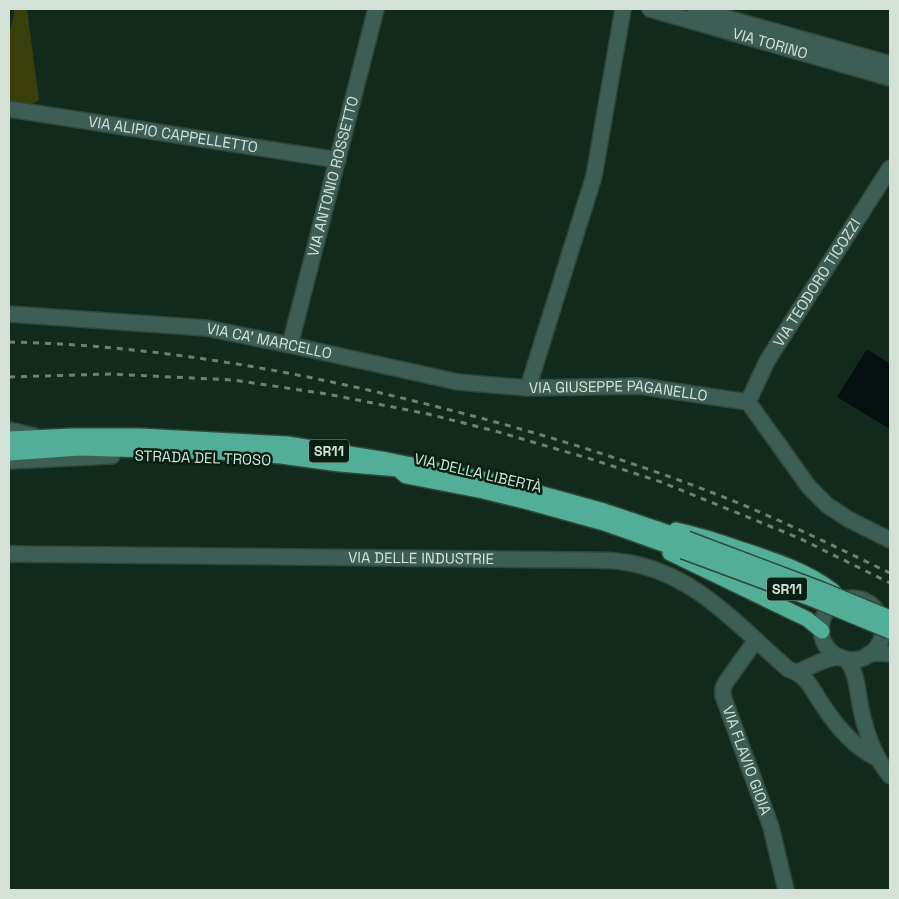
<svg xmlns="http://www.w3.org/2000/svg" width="899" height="899" font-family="'Space Grotesk',sans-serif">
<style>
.green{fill:#383f0a}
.water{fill:#041010}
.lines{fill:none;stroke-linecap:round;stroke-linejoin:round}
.minor-casing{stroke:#31473a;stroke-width:18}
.highway-casing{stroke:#31473a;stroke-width:18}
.minor{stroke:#3c5e55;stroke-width:15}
.highway{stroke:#52ae97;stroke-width:15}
.rail{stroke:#6d8074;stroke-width:3;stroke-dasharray:6 6;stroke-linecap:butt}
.highway-bridge-casing{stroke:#31473a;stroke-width:18;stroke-linecap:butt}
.highway-bridge{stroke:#52ae97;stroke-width:15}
.labels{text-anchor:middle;stroke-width:5;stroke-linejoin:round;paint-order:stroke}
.shield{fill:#082012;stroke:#96a79c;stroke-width:1}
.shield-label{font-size:14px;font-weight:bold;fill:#d3e1d7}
.street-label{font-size:15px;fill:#d3e1d7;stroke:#082012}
</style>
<rect width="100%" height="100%" fill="#122a1c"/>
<!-- green -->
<path class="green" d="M15,9H27L39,100L29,105L9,102V36Z"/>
<!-- water -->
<path class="water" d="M867,349L890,364V429L837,397Z"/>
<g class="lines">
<!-- minor casing -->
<g class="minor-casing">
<g id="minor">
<path id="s1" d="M650,9L890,78"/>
<path d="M695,9L890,64"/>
<path id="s2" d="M9,109L338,160"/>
<path id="s3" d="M9,314L206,328L290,345L458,382L528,388L639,386L748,402L809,487L827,505L848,519L890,540"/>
<path id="s4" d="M290,345L376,9"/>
<path d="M528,388L594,176L623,9"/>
<path id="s5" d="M748,402L767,361L890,168"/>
<path d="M9,430L35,436"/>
<path d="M9,461L112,456"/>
<path id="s6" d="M9,554L589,560C600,560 612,560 623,562C693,571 738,626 788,669C808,675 813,692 824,707C837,727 856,748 877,758"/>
<circle cx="852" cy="629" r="31"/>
<path id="s7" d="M756,640L726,682L723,688V696L771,827L786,890"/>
<path d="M869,654L879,653L890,654"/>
<path d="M845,659C858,671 857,692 861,709C866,733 874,757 890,776"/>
<path d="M797,672C812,667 824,657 840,657"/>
</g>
</g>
<!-- highway casing -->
<g class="highway-casing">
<path id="highway" d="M9,439L72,436H140L287,444L387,460L506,484L604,511L687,539
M9,453L79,448L218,452L281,456L340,464L398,469L406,476L483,491L532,503L604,523L683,551
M676,530C699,535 721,542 743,550C774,560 807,571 833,591
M670,553L807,619L822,631"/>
</g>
<!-- minor -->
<use href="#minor" class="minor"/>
<!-- highway -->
<use href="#highway" class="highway"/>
<!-- rail -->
<path class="rail" d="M9,342C146,345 281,368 414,401C521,427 628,459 731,500C785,522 838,548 890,573
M9,377L110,374L233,380L327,394L428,414L495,431L594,460L661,482L799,538L890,583"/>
<!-- highway-bridge casing -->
<g class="highway-bridge-casing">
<path id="highway-bridge" d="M687,539L822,590L890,618
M683,551L815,600L890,631"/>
</g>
<!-- highway-bridge -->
<use href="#highway-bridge" class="highway-bridge"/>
</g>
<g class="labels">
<!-- shield labels -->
<g class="shield">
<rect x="309" y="439.5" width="40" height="23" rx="4"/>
<rect x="767" y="577.5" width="40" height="23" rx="4"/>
</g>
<g class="shield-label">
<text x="329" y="456">SR11</text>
<text x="787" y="594">SR11</text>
</g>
<!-- street labels -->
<g class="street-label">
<text dy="5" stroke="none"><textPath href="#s1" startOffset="125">VIA TORINO</textPath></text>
<text dy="5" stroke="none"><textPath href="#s2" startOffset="166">VIA ALIPIO CAPPELLETTO</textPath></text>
<text dy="5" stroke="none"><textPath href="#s4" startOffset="174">VIA ANTONIO ROSSETTO</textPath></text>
<text dy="5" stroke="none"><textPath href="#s5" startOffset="138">VIA TEODORO TICOZZI</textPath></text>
<text dy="5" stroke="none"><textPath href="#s3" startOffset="262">VIA CA' MARCELLO</textPath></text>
<text dy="5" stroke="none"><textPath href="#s3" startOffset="616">VIA GIUSEPPE PAGANELLO</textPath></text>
<text transform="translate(203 458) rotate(2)" y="5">STRADA DEL TROSO</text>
<text transform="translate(478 473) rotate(13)" y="5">VIA DELLA LIBERTÀ</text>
<text dy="5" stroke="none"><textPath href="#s6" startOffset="412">VIA DELLE INDUSTRIE</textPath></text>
<text dy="5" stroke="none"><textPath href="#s7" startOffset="135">VIA FLAVIO GIOIA</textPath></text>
</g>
</g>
<!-- border -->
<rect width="899" height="899" fill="none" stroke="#d3e1d7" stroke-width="20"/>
</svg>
